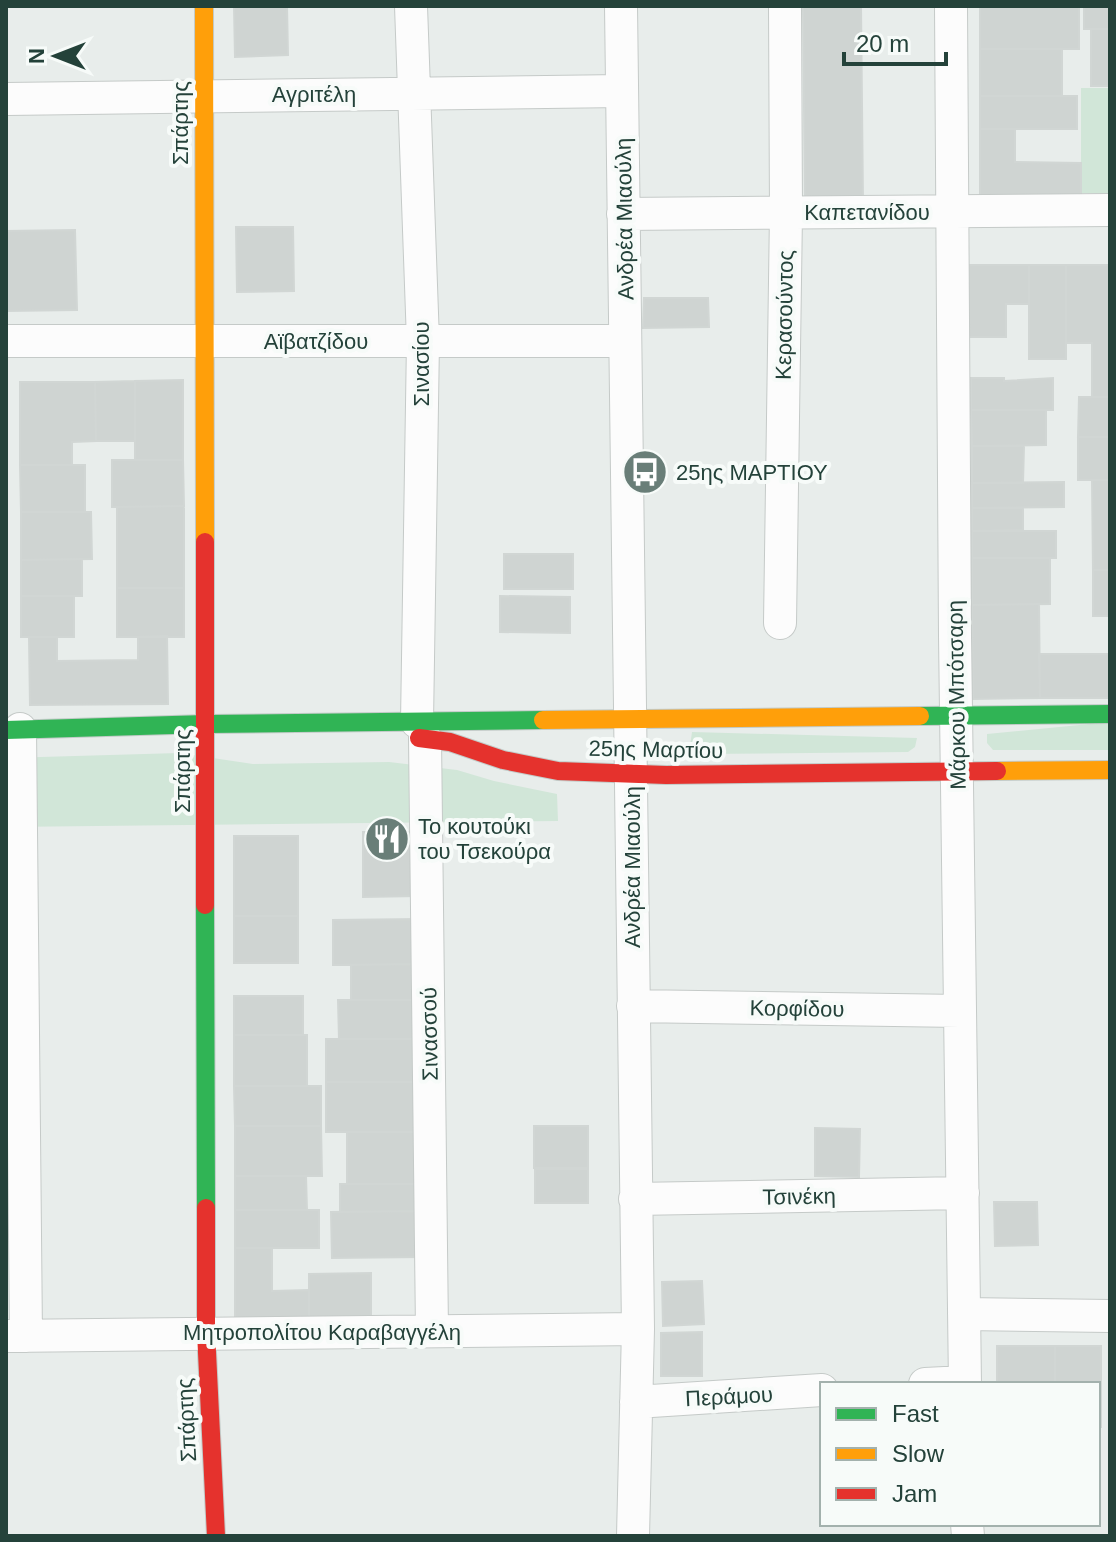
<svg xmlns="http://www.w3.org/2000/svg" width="1116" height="1542" font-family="Arial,sans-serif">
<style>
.green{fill:#d1e6d8}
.building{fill:#cfd4d2;stroke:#d1d6d4;stroke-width:2}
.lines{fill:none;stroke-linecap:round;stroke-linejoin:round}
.street-casing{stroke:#c5cac8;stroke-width:34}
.fast-casing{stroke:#c3cbc8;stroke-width:20}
.slow-casing{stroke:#c3cbc8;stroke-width:20}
.jam-casing{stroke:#c3cbc8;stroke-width:20}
.street{stroke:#fcfcfc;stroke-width:32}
.fast{stroke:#30b455;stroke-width:18}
.slow{stroke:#ff9f0a;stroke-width:18}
.jam{stroke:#e5322d;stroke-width:18}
.labels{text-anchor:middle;stroke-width:8;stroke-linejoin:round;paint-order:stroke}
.street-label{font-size:22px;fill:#24423a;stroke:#f7fbf9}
.poi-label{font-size:22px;fill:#24423a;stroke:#f7fbf9;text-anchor:start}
</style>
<rect width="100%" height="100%" fill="#e8edeb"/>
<!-- green -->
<path class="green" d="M1081,88H1110V193H1081Z
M1110,722V750H993L987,743V734Z
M692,732L917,738L915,747L908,752L700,754L690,746Z
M179,753L253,764L389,762L457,770L494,781L557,794L558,821L6,827V758Z"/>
<!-- building -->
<path class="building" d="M234,6H287L288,55L235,57Z
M803,6H861L863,203L805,204Z
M980,6H1079V49H980Z
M1084,6H1110V29H1084Z
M1091,29H1110V86H1091Z
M980,49H1062V96H980Z
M980,96H1077V129H980Z
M980,129H1015V162L1081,163V205H980Z
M236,227H293L294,291L237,292Z
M75,230L77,310L6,311V231Z
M969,265H1029V304H1006V337H969Z
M1029,265H1066V359H1029Z
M1066,265H1110V397H1092V343H1066Z
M644,298H708L709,327L643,328Z
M971,378H1004V381L1053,378V410H971Z
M183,380V460H135V381Z
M135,381V441H96L95,382Z
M20,382H95L96,441L72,442V465H20Z
M1079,397H1110V437H1078Z
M971,410H1046V445L972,446Z
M1078,437H1110V480H1078Z
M972,446H1024L1023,483H972Z
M112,460H183L184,506L112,507Z
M20,465H85V512H21Z
M1092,480H1110V570H1093Z
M1064,482V507L972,508V483Z
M184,506V588H117V507Z
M972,508H1023V530L972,531Z
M21,512H91L92,559L21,560Z
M972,531H1056V558H972Z
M504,554H573V589H504Z
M972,558H1050V604L972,605Z
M82,559V596H21V560Z
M1093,570H1110V616H1093Z
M117,588H184V637H117Z
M21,596H74V637H21Z
M500,596L570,597V633L500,632Z
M1039,604L1040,698L973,699L972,605Z
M167,636L168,704L30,705L29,637H57V661L138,660V637Z
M1039,654H1110V698H1040Z
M363,832H416L417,896L363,897Z
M234,836H298V916H234Z
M234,916H298V963H234Z
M419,919V964L333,965V920Z
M419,964L420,1000H351V965Z
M234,996H303V1035H234Z
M338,1000H420V1039H339Z
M234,1035H307V1086H234Z
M326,1039H420V1082H326Z
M326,1082H420V1132H326Z
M234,1086H321V1126H235Z
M235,1126H321L322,1176H235Z
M534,1126H588V1168H534Z
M815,1128L860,1129L859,1177L815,1176Z
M347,1132H420L421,1184H347Z
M535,1169H588V1203H535Z
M235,1176H306L307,1210H235Z
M340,1184H421V1211L340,1212Z
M994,1202H1037L1038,1245L995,1246Z
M235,1210H319V1248H235Z
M421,1211V1257L332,1258L331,1212Z
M235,1248H272V1291L309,1290V1329H235Z
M371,1273V1329H309V1274Z
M702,1281L704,1324L663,1326L662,1282Z
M702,1332V1376H661V1333Z
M997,1346H1055V1384H997Z
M1055,1346H1101V1427H1098V1384H1055Z"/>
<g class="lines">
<!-- street casing -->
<g class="street-casing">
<path id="street" d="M411,6L423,341L417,722
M621,6L638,1329L633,1536
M951,6L955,636L965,1384
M6,99L622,91
M623,214L1110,210
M6,341H625
M780,623L786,213L785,6
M20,729L26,1336
M425,738L432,1331
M633,1006L960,1011
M635,1199L963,1193
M964,1314L1110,1316
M6,1336L638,1329
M925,1384L965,1382
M636,1402L822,1390
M967,1524L968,1536"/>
</g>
<!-- fast casing -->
<g class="fast-casing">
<path id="fast" d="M920,716L1110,714
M6,730L206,724L543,720
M205,905L206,1208"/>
</g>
<!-- slow casing -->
<g class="slow-casing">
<path id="slow" d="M204,6L205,542
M543,720L920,716
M997,771L1110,770"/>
</g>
<!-- jam casing -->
<g class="jam-casing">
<path id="jam" d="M205,542V905
M419,738L450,742L503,760L558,771L666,775L997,771
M206,1208V1332L216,1536"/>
</g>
<!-- street -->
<use href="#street" class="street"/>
<!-- fast -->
<use href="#fast" class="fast"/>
<!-- slow -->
<use href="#slow" class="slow"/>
<!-- jam -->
<use href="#jam" class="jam"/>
</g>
<!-- icons -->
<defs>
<g id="bus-disc" transform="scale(2.3)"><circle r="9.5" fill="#697e78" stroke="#f7fbf9"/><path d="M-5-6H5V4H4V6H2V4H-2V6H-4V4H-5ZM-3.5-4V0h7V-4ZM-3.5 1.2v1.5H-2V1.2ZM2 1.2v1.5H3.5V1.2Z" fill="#fff"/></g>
<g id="restaurant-disc" transform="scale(2.3)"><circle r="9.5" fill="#697e78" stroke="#f7fbf9"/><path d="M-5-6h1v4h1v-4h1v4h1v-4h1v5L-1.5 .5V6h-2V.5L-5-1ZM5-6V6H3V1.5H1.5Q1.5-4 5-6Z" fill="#fff"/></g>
</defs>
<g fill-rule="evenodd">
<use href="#bus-disc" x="645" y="472"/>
<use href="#restaurant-disc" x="387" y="839"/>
</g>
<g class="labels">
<!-- street labels -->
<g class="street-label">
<text x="314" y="102">Αγριτέλη</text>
<text transform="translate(180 123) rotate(-90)" y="8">Σπάρτης</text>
<text x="867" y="220">Καπετανίδου</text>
<text transform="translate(624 219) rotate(-91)" y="8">Ανδρέα Μιαούλη</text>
<text transform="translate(784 315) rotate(-89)" y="8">Κερασούντος</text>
<text x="316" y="349">Αϊβατζίδου</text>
<text transform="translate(421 364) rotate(-90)" y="8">Σινασίου</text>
<text transform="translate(956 695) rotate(-91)" y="8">Μάρκου Μπότσαρη</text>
<text transform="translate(656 749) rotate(1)" y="8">25ης Μαρτίου</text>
<text transform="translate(182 771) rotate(-90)" y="8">Σπάρτης</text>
<text transform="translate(632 867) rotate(-90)" y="8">Ανδρέα Μιαούλη</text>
<text transform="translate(797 1008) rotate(1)" y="8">Κορφίδου</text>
<text transform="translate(429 1034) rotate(-91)" y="8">Σινασσού</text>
<text transform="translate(799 1196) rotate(-1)" y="8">Τσινέκη</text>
<text x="322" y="1340">Μητροπολίτου Καραβαγγέλη</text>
<text transform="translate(729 1396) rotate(-3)" y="8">Περάμου</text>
<text transform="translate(186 1420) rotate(-93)" y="8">Σπάρτης</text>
</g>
<!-- poi labels -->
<g class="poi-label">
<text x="676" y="480">25ης ΜΑΡΤΙΟΥ</text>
<text x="418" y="834">Το κουτούκι<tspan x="418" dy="25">του Τσεκούρα</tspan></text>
</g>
</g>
<!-- border -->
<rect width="1116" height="1542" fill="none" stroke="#24423a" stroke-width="16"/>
<!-- legend -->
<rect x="820" y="1382" width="280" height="144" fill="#f7fbf9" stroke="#a3b1ad" stroke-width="2"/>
<rect x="836" y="1408" width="40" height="12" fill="#30b455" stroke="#a3b1ad" stroke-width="2"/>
<text x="892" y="1422" font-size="24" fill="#24423a">Fast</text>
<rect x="836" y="1448" width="40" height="12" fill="#ff9f0a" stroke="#a3b1ad" stroke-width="2"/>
<text x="892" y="1462" font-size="24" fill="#24423a">Slow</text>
<rect x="836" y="1488" width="40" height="12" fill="#e5322d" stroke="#a3b1ad" stroke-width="2"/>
<text x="892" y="1502" font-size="24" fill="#24423a">Jam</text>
<!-- north arrow -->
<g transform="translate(56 56) rotate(270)" stroke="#f7fbf9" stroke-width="6" paint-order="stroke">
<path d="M0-6L14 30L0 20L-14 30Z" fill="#24423a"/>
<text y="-12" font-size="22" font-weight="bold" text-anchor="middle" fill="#24423a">N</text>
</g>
<!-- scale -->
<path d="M844 52v12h102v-12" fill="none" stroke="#24423a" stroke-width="4"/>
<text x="856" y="52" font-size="24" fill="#24423a" stroke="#f7fbf9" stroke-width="6" paint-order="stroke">20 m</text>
</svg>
